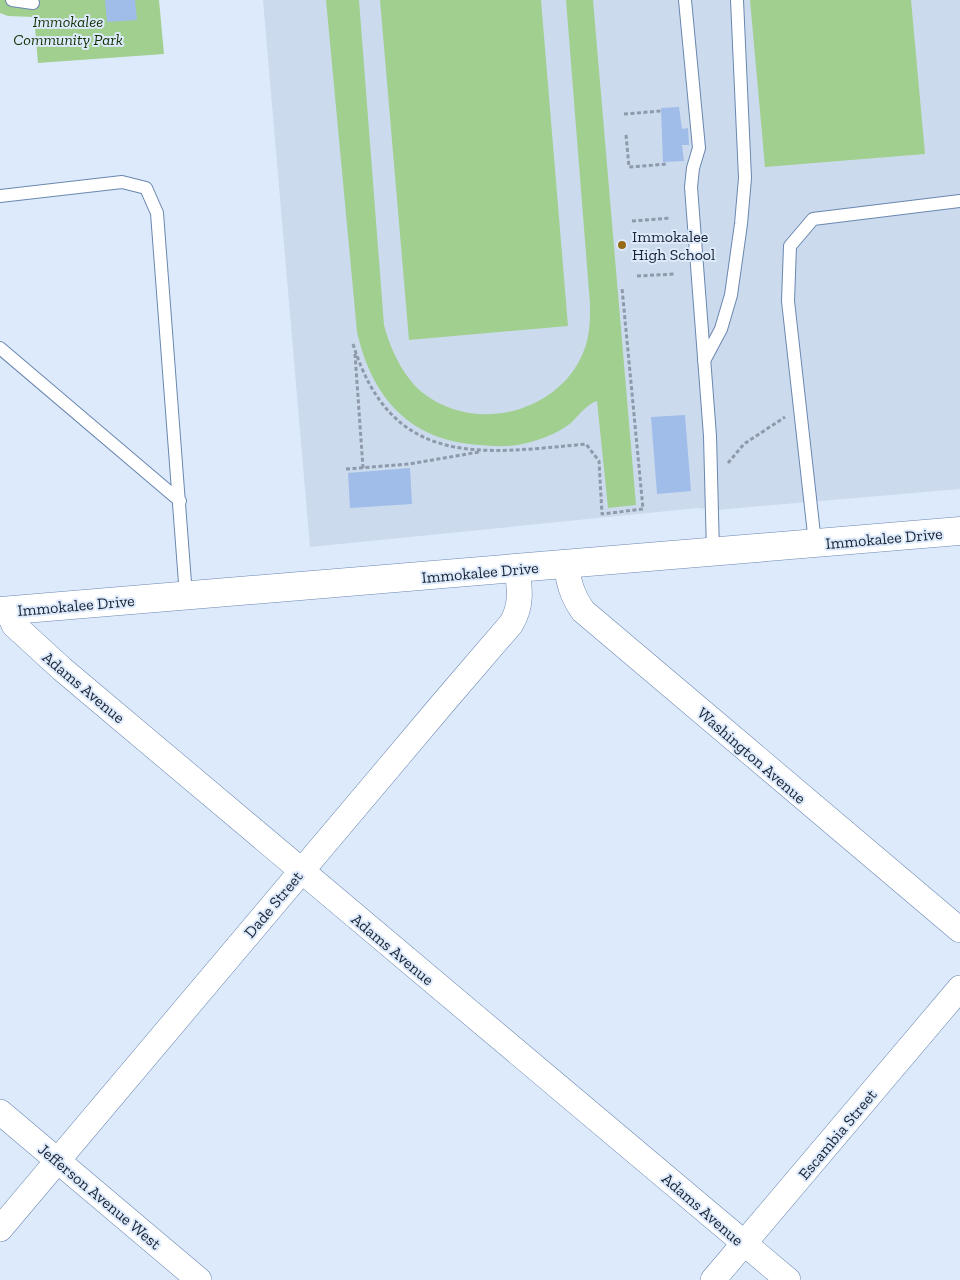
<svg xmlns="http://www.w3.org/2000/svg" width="960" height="1280" font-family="'Zilla Slab',serif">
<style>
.built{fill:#ccdaee}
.green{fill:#a1cf8f}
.building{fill:#9fbde8}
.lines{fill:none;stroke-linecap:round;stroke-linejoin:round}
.lane-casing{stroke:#6a87af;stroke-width:14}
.street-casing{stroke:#6a87af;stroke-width:26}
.secondary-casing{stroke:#6a87af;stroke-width:29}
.path{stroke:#8e9aab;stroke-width:3;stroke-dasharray:4 2.5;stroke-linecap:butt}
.lane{stroke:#fff;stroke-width:12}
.street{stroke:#fff;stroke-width:25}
.secondary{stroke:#fff;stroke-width:28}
.poi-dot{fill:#976a18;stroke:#ddeafc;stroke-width:2}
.labels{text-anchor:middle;stroke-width:4;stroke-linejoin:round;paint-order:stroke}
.park-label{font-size:16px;font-style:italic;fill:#133203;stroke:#ddeafc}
.poi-label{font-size:16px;fill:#182334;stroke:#ddeafc;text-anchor:start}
.street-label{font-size:16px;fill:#182334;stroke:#ddeafc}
</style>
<rect width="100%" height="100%" fill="#ddeafc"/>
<!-- built -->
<path class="built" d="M263,0H960V489L716,510L698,508L310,547Z"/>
<!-- green -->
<path class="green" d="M0,0H159L164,54L38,63L34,17L8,16L0,13Z
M326,0H359L384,325C390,348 403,377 423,393C475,434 558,413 583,353C590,337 590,321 590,304L566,0H593L636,505L608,508L597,401C587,404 578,416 571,423C562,430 548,437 537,440C519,447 499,447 480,445C410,441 372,398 357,332Z
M380,0H541L568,326L409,340Z
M750,0H911L925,154L765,167Z"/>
<!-- building -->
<path class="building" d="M105,0H135L137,20L107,22Z
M679,107L682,129L688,128L689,145H682L684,161L663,162L661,108Z
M685,415L691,491L657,494L651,417Z
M410,468L412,504L350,508L348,473Z"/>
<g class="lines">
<!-- lane casing -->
<g class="lane-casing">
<path id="lane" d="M12,0L33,3
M685,0L699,148L693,168L691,187L710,436L713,552
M0,196L122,182L146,188L157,213L186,596
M0,348L180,501
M704,361L721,329L731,295L741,224L745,178L737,0
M815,543L788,301L790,246L813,219L960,201"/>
</g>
<!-- street casing -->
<g class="street-casing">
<path id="street" d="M566,565C569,583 572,596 583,611L960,930
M8,610L14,625L62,669L788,1280
M0,1112L199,1280
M0,1229L444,702L511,624C522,606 520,590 517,569
M713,1280L960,988"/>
</g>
<!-- secondary casing -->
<g class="secondary-casing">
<path id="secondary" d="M0,611L960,531"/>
</g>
<!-- path -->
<path class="path" d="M624,114L661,111
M626,135L629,167L667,164
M632,221L670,218
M637,276L675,274
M353,344C392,469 480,454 586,444L599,461L602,514L643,509L622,288
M355,354L363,468
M728,463L744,444L785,417
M346,469L409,464L479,452"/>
<!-- lane -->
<use href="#lane" class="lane"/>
<!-- street -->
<use href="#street" class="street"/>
<!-- secondary -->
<use href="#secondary" class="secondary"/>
</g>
<!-- markers -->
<circle class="poi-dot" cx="622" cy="245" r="5"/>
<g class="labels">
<!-- park labels -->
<g class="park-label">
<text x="68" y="27">Immokalee<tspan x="68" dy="18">Community Park</tspan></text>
</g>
<!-- poi labels -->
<g class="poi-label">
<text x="632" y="242">Immokalee<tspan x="632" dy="18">High School</tspan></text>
</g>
<!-- street labels -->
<g class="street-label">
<text transform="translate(884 538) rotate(-5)" y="6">Immokalee Drive</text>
<text transform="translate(480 572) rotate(-5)" y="6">Immokalee Drive</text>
<text transform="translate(76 605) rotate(-5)" y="6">Immokalee Drive</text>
<text transform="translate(84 687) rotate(40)" y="6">Adams Avenue</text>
<text transform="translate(752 755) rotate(41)" y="6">Washington Avenue</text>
<text transform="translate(273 904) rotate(-50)" y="6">Dade Street</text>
<text transform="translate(393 949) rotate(40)" y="6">Adams Avenue</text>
<text transform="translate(837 1134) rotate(-50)" y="6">Escambia Street</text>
<text transform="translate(100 1196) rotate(40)" y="6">Jefferson Avenue West</text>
<text transform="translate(703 1209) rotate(41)" y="6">Adams Avenue</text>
</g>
</g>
</svg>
